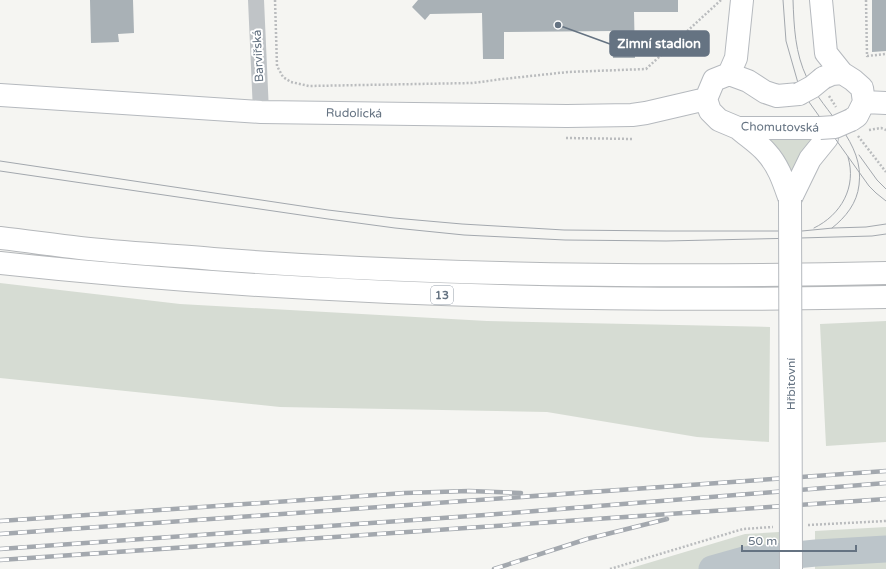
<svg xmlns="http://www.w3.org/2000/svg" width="886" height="569" font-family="'Varela Round',sans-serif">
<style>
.green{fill:#d6dcd3}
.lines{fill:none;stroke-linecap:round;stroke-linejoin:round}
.river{stroke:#bcc5ca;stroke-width:27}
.building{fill:#a9b1b6}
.secondary-casing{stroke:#b5b9be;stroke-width:24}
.highway-casing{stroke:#b5b8bb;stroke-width:24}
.path{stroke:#babcbe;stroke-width:2.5;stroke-dasharray:2 2;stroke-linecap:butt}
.street{stroke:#c0c4c7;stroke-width:16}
.secondary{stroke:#fff;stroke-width:22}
.highway{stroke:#fff;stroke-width:22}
.tram{stroke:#a3a8ae;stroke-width:1}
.rail-casing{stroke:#a3a8ae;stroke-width:4.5}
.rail{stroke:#fff;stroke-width:3;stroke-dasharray:9;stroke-linecap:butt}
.secondary-bridge-casing{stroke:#b5b9be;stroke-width:24;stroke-linecap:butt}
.secondary-bridge{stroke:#fff;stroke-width:22}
.labels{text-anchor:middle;stroke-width:4;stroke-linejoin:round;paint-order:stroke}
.shield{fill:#fff;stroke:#939da8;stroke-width:1}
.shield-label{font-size:11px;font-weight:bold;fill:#657382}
.street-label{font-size:12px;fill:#657382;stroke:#fff}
.leader{fill:none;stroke:#657382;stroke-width:1.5}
.callout-dot{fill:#657382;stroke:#fff;stroke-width:1.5}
.callout{fill:#657382;stroke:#657382;stroke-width:1.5}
.callout-label{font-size:13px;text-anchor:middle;font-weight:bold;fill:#fff}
</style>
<rect width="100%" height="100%" fill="#f5f5f2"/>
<!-- green -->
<path class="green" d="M769,138L812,139L792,176L768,141Z
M0,283L180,304L487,321L770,327L769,442L697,437L547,412L280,407L0,378Z
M886,321V442L826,446L820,324Z
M886,527V569H815V531Z
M779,532V569H628L745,534Z"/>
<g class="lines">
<!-- river -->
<path class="river" d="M712,569L744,560L816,553L886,549"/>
</g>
<!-- building -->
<path class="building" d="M90,0H133L134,33L118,34L119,42L91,43Z
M418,0H678V12H634L635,58H613V31L504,32V59H483L482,13L430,14L425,20L412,7Z
M872,0H886V51L872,52Z"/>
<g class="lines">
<!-- secondary casing -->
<g class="secondary-casing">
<path id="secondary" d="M821,0L826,53L842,73
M729,74L736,58L742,0
M823,78L832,74L842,73L853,80L862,88L864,102L857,116L851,120
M799,94L777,96L765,92L748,81L729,74L714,80L706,99L710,111L719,120L738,128H820
M0,95L261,112L567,116L632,115L646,113L706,99
M864,102L886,103
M738,128C747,136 758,143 766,152C779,166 784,183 790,200
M790,200L810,159L827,138"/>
</g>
<!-- highway casing -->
<g class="highway-casing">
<path id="highway" d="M0,238C27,241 53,245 80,248C124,253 169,255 213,259C437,276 661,278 886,273
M0,263C294,295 590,303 886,297"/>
</g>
<!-- path -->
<path class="path" d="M275,0L277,66L283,77L291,82L309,86L472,83L503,79L568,72L646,69L721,0
M866,0L867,56L886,54
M829,96L836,107
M869,130L881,128L886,130
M858,136L886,172
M566,138L634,139
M808,525L886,521
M610,569L743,529L773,527"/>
<!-- street -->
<path class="street" d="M256,0L261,112"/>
<!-- secondary -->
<use href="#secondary" class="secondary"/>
<!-- highway -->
<use href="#highway" class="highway"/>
<!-- tram -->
<path class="tram" d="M783,0L786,41L798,83L809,102L869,186L876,193L886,201
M793,0C794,27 795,53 807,78C824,113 865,142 859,185C857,203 846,217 832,228
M859,155L877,180L886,189
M0,161L328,210L394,218L462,224L564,230L666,231H802L833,228L866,227L886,224
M0,171L328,219L395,228L464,235L565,240L666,241L800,238L872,236L886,234
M814,228C841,215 857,187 848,157"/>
<!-- rail casing -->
<g class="rail-casing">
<path id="rail" d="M0,521L405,493L469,491L521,493
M0,534L886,471
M0,549L485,515L886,483
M0,560L886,499
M494,569L587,539L667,519"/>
</g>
<!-- rail -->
<use href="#rail" class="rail"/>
<!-- secondary-bridge casing -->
<g class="secondary-bridge-casing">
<path id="secondary-bridge" d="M799,94L812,87L823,78
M820,128L835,127L851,120
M790,200L791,569"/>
</g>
<!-- secondary-bridge -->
<use href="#secondary-bridge" class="secondary-bridge"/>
</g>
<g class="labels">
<!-- shield labels -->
<rect class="shield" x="431" y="286" width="22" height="18" rx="3"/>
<g class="shield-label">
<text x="442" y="299">13</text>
</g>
<!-- street labels -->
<g class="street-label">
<text transform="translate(258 56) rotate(-93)" y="4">Barvířská</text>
<text transform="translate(354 113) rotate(1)" y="4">Rudolická</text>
<text transform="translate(780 127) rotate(1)" y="4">Chomutovská</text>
<text transform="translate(791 384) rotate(-90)" y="4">Hřbitovní</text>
</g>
</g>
<!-- callouts -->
<path class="leader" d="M558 25L610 44"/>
<circle class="callout-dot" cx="558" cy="25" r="4"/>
<rect class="callout" x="610" y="31" width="99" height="25" rx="4"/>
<g class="callout-label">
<text x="659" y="48">Zimní stadion</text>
</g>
<!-- scale -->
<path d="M742 545v6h114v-6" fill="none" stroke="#657382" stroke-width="2"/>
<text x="748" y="545" font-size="12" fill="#657382" stroke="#ffffff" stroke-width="3" paint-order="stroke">50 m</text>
</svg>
